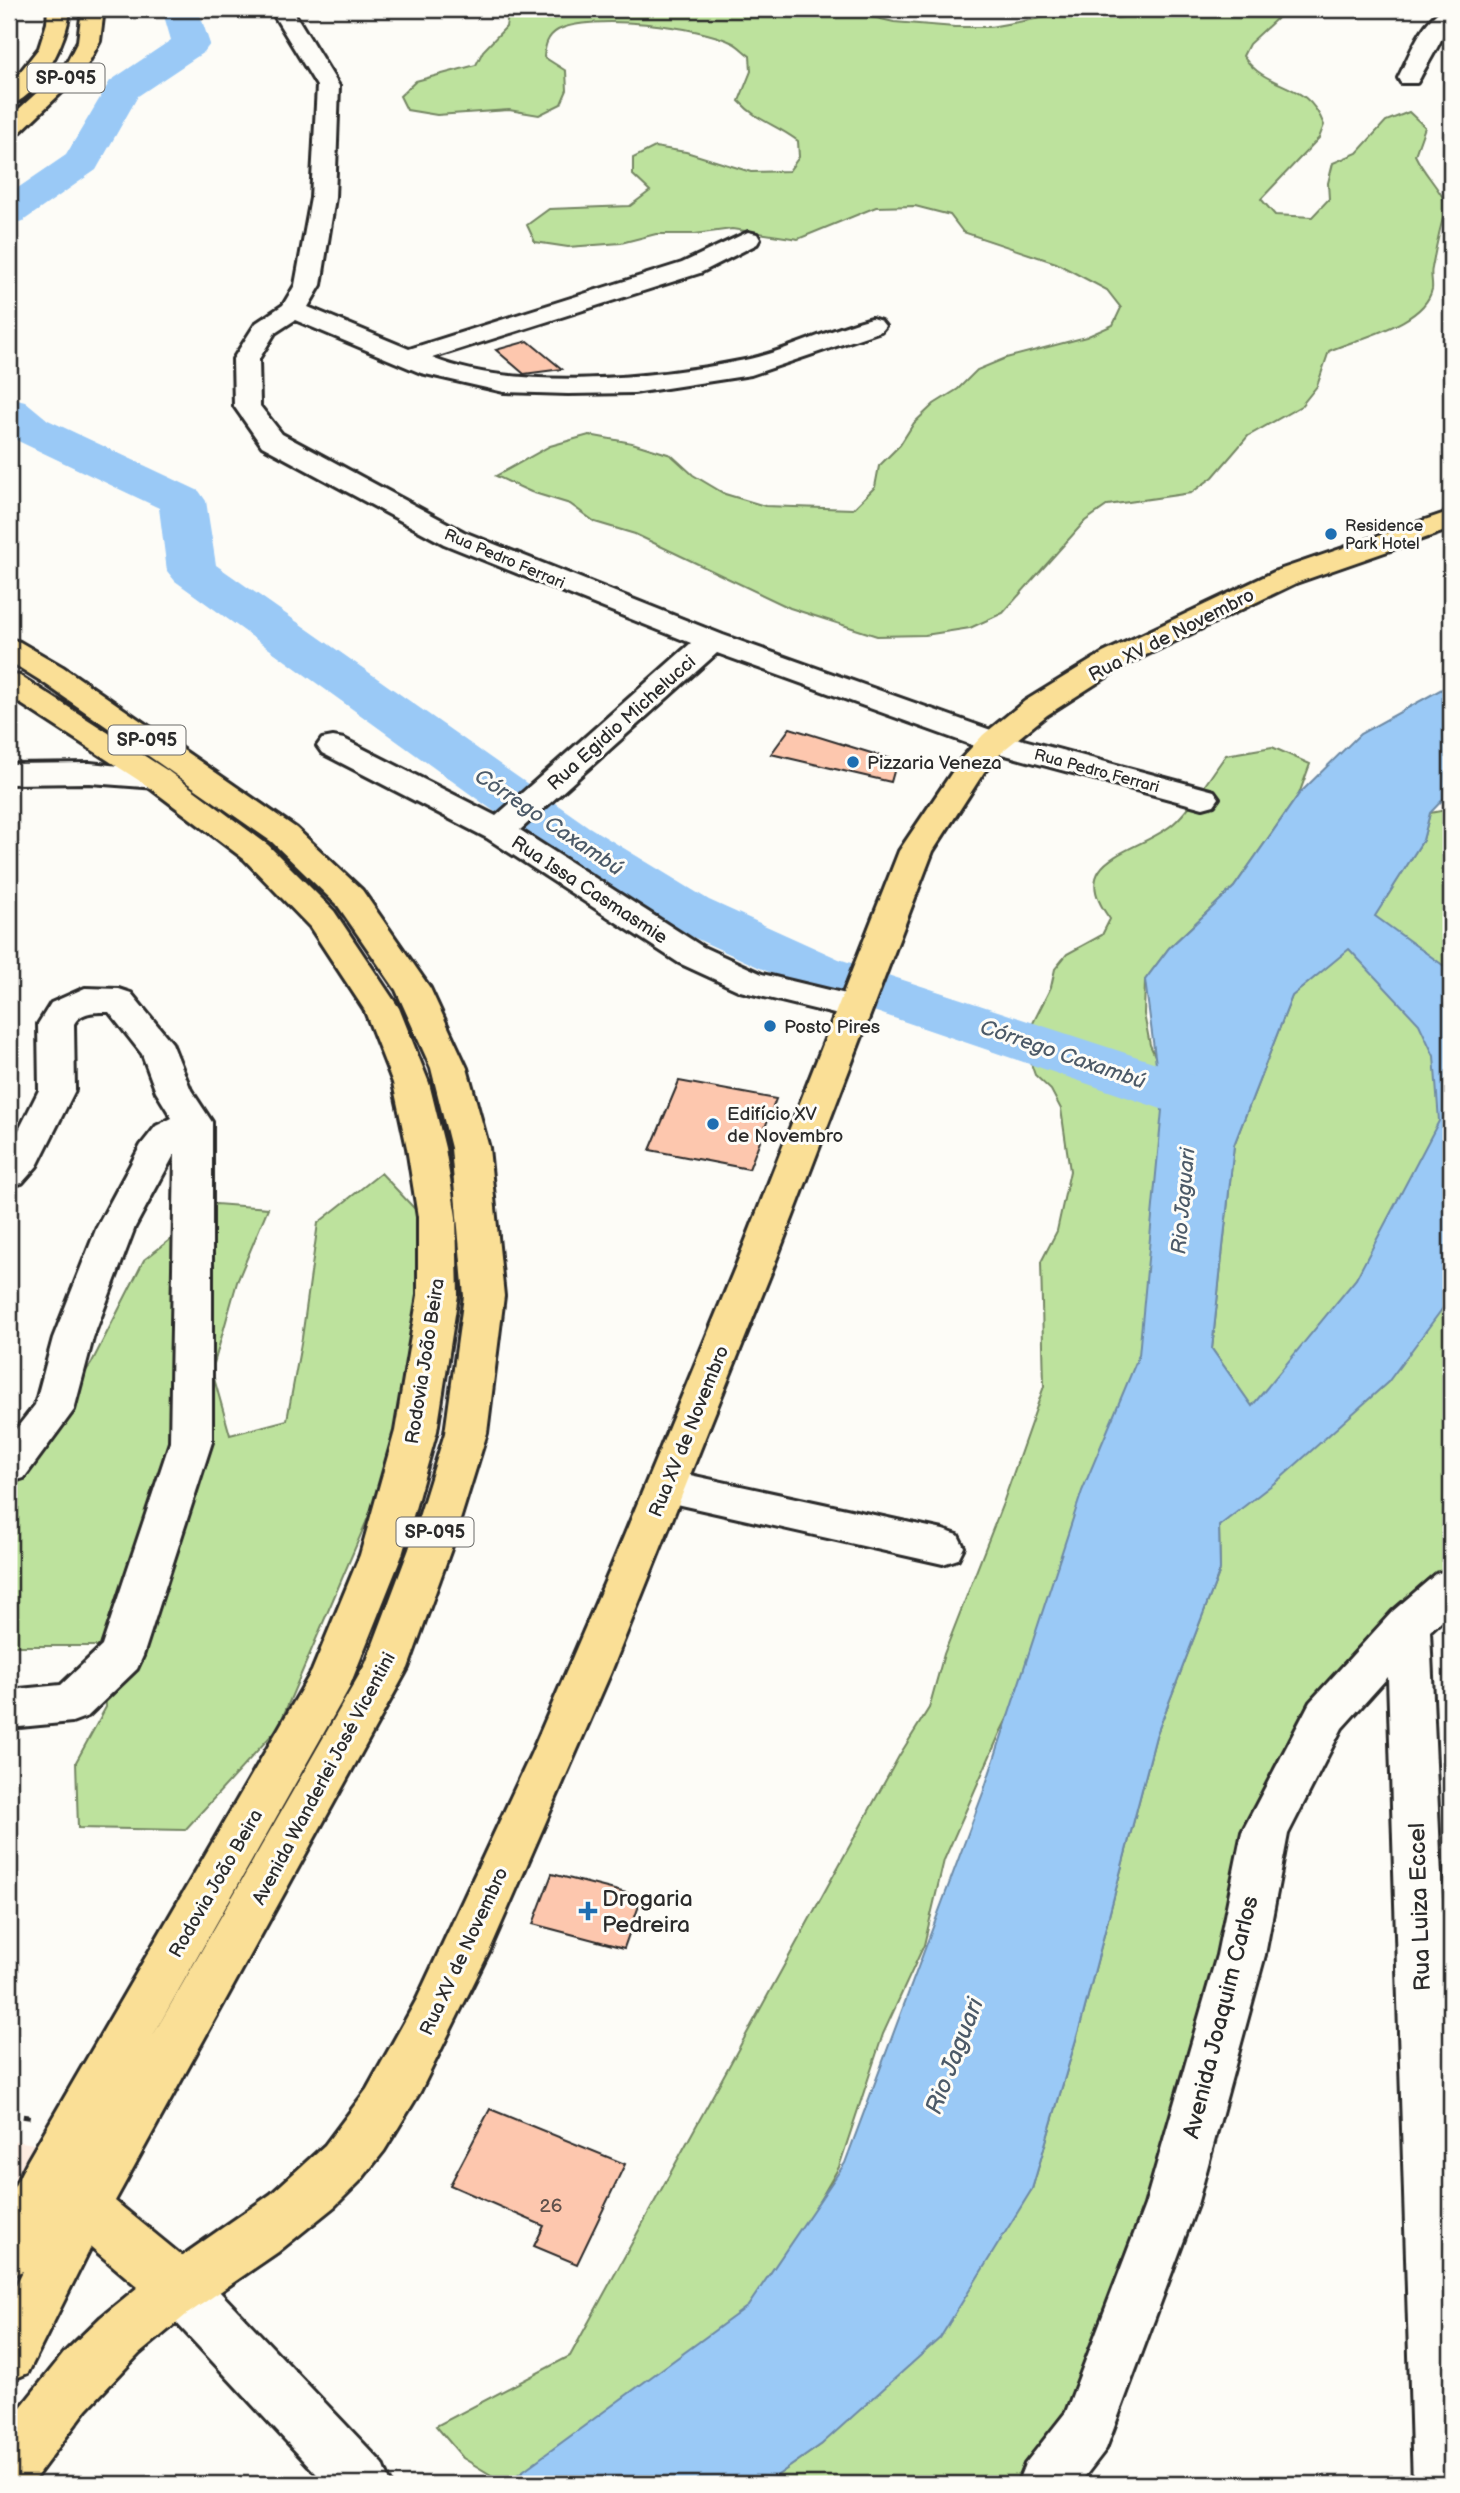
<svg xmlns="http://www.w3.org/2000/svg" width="1460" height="2493" font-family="'Balsamiq Sans',sans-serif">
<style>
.built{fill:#fdece1}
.green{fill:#bde29d;stroke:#748664;stroke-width:2}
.water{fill:#9ac9f6;stroke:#6e8aa5;stroke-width:2;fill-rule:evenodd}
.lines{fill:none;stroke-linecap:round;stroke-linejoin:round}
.river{fill:#9ac9f6;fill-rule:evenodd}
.building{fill:#fdc7ae;stroke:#2b2b2b;stroke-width:2}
.minor-casing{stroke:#2b2b2b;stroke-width:6}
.major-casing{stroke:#2b2b2b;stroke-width:6}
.path{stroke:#2b2b2b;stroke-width:5;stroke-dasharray:7 7;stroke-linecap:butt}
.minor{fill:#fdfcf7;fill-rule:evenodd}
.major{fill:#fadf96;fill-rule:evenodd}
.poi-dot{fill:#1f6fb2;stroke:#fdfcf7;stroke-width:2.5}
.labels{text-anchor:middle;stroke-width:6;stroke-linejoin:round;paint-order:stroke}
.far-poi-label{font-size:16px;fill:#2b2b2b;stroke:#fdfcf7;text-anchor:start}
.far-street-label{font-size:16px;fill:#2b2b2b;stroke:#fdfcf7}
.shield{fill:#fdfcf7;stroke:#6a6a68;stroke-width:2}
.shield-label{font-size:18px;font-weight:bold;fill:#2b2b2b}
.street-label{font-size:19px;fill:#2b2b2b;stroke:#fdfcf7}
.poi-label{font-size:19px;fill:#2b2b2b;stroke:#fdfcf7;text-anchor:start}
.near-number-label{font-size:19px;fill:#60524c}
.water-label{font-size:21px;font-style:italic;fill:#4c5a68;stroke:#fdfcf7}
.near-poi-label{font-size:23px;fill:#2b2b2b;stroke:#fdfcf7;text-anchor:start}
.near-street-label{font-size:23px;fill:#2b2b2b;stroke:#fdfcf7}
.near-water-label{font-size:24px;font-style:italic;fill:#4c5a68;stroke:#fdfcf7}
</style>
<rect width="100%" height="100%" fill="#fdfcf7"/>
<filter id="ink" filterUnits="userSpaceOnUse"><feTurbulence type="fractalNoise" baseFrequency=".0143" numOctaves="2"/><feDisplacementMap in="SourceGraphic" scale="14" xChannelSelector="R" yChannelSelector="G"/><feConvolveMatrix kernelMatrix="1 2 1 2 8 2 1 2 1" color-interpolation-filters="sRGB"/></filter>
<g filter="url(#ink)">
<!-- built -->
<path class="built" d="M9,2140L34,2144L9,2196Z"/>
<!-- green -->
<path class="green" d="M509,9H837L894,22L955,27H990L1052,16L1118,18L1173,9H1287L1249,44L1243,56C1269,93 1306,78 1324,125L1319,138L1261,199L1275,215L1312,217L1329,199L1328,183L1333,163L1357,153L1386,121L1409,112L1425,127L1415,155C1424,174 1438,186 1447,205C1440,226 1436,246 1432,268C1430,275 1433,282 1432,289C1425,324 1358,338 1329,351L1317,386L1301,406L1248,436L1213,477L1191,493L1108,505L1085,521L1003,613L970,628L925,635L877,636L790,608L635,534L595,522L570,504L531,492L496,476L550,446L589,435L632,443L671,455L693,475L725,494L765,506L853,509L875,487L879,466L900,445L914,423L934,404L958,389L977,370L1006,358L1086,337L1113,325L1121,308L1107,290L1056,263L963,232L950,215L915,206L876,207L798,239L732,229L695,234H656L621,243L568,247L535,242L527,225L549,209L630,206L650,191L633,175V158L655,147L686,152L751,172L789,171L799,157L798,141C776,124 758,122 739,101L751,71L750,56C744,52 739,46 733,43C701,26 590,13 558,30C547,36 545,46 544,57L566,71L567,90L561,104L539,115L509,110L437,115L407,110L400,96L416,81L476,65L483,51L506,27Z
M1272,747L1310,764L1299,794L1234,887L1169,948L1145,980L1144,1014L1150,1045L1175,1100L1161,1361L1049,1635L1000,1733L944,1860L924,1945L883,2034L839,2167L760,2304L506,2484L463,2458L436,2426L570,2356L899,1756L929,1708L944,1654L1003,1503L1044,1386L1041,1262L1057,1231L1070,1171L1061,1109L1051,1090L1035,1075L1029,1058L1028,1041L1033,1023L1051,987L1055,969L1067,954L1102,935L1110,919C1063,857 1139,853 1173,824C1190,810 1212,774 1226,755Z
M1451,809V1568L1316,1712L1077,2400L1042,2459L1022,2484H765L822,2444L1032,2189L1082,2019L1156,1736L1220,1570L1219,1525L1252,1407L1212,1349L1234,1145L1292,996L1359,940L1423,840L1430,813Z
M381,1173L446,1242L412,1415L278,1728L185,1830L78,1828L76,1762L106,1707L103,1646H9V1472L17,1466L91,1364L144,1260L216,1204L268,1208L237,1282L212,1371L230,1435L287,1420L302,1338L318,1223Z"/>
<!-- water -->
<path class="water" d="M1451,684V791L1430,813L1423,840L1375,916L1451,971V1297L1388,1382L1282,1477L1219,1526L1220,1570L1156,1736L1082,2019L1032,2189L940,2338L822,2444L765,2484H505L748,2306L845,2163L983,1793L1082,1491L1139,1355L1162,1110L1145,980L1169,948L1234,887L1299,794L1360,734ZM1349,949L1419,1024L1434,1056L1439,1121L1356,1279L1252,1406L1212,1349L1234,1145L1292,996Z"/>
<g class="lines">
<!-- river -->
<path class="river" d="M162,9H198L210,44L204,52L138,96L96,170L23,221L9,224V194L66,155L110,81L171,40Z
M9,397L25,401L48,420L199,491L206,501L216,565L589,827L709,900L839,959L1214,1082L1223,1097L1214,1112L1192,1118L1170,1112L797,985L669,926L549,851L175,581L167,571L159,508L16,440L9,434Z"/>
</g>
<!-- building -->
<path class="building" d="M528,341L562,369L524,374L496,350Z
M790,728L897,761L891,782L771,754Z
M679,1081L776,1099L749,1169L650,1150Z
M552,1874L642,1897L624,1948L533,1924Z
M490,2109L625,2164L577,2264L534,2246L544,2226L450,2185Z"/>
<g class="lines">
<!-- minor casing -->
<g class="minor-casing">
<path id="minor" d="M270,9H292L339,86L335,198L321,285L308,307L409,349L682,263L748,232L757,234L760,239L757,244L700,273L432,358C514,392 659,378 745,360C788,351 829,329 872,318L881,321L885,326L881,331L751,375L634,393L568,394L504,392L421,373L295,320L275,333L259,359L260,406L282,434L464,532L723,635L1005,735L1214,791L1219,798L1214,805L1203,808L983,749L717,653L520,830L703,947L762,974L867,999L873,1007L867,1015L855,1019L740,991L679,963L487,838L322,753L317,746L322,739L333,737L344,739L496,816L691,643L444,544L262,446L234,406L233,359L256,323L283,305L295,285L311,198L317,86Z
M1443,9H1451C1451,28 1430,59 1420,78L1417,83H1401L1398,78C1410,55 1420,23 1443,9Z
M90,763L168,771L173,778L168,785L157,788L90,783L9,784V764Z
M85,988L119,989L131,993L172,1043L191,1090L212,1122V1442L143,1656L137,1669L88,1716L72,1722L9,1728V1690L61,1685L102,1646L170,1442L175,1153L135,1227L93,1338L74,1410L24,1478L9,1483V1438L35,1405L53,1338L97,1227L141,1145L156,1126L172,1118L156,1092L142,1054L109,1012C96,1012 81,1011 74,1024L75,1090L37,1166L22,1183L9,1187V1150L39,1090L38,1024L51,1003Z
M667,1470L943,1530L958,1535L964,1547L958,1559L943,1564L667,1502L652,1498L646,1486L652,1474Z
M1451,1569V1612L1430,1631L1451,2098V2484H1413L1388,1677L1342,1728L1288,1834L1265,1955L1197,2205L1106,2449L1079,2484H1017L1025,2464L1066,2412L1145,2205L1217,1955L1242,1832L1310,1702L1393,1611L1436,1574Z
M180,2262L199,2270L383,2464L391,2484H326L161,2306L154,2288L161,2270Z"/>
</g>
<!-- major casing -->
<g class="major-casing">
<path id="major" d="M48,9H70C68,39 40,98 9,105V86L39,48L47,23Z
M82,9H104L100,41L84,71L17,135L9,137V118L64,68L78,41Z
M1451,511V529L1296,583L1125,665L1047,715L1005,749L984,772L933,851L775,1263L611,1672L489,1952L420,2092L384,2151L361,2180L335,2206L278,2252L186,2315L139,2354L87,2409L31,2484H9V2422L65,2352L101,2317L138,2287L91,2247L28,2373L9,2381V2299L23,2271L9,2276V2197L28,2160L312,1671L360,1555L395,1431L418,1295V1217L407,1148L393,1083L364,1009L310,927L244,859L146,785L9,696V674L20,676L168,771L268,845L334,911L399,1008L429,1083L445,1148L456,1217L458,1295L437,1431L402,1555L348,1690L151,2039L366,1663L409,1549L445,1433L464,1296L451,1148L431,1068L396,990L338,906L272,842L41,681L9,661V639L20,642L63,667L296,828L362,890L430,988L467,1068L489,1148L504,1296L487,1433L451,1549L408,1668L115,2201L182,2256L271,2194L325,2145L367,2089L417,1999L531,1754L610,1570L737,1263L899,851L961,759L983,735L1025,701L1103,653L1276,571Z"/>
</g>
<!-- path -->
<path class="path" d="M9,2114L34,2118"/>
<!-- minor -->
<use href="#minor" class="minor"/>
<!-- major -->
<use href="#major" class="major"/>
</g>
</g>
<!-- markers -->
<g class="poi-dot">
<circle cx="1331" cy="534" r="7"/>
<circle cx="853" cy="762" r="7"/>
<circle cx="770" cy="1026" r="7"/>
<circle cx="713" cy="1124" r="7"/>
<path d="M584.5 1900.5h7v7h7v7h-7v7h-7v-7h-7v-7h7z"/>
</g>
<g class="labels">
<!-- far-poi labels -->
<g class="far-poi-label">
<text x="1345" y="531">Residence<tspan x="1345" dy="18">Park Hotel</tspan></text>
</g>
<!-- far-street labels -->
<g class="far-street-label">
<text transform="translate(505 558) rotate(23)" y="6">Rua Pedro Ferrari</text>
<text transform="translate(1097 770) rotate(15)" y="6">Rua Pedro Ferrari</text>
</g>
<!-- shield labels -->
<g class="shield">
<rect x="27.5" y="63.5" width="77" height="29" rx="5"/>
<rect x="108.5" y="725.5" width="77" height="29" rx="5"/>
<rect x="396.5" y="1517.5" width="77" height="29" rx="5"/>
</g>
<g class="shield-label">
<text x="66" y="84">SP-095</text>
<text x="147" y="746">SP-095</text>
<text x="435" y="1538">SP-095</text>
</g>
<!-- street labels -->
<g class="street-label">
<text transform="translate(1171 634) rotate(-27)" y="7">Rua XV de Novembro</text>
<text transform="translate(621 722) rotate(-42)" y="7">Rua Egidio Michelucci</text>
<text transform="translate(590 889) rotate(33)" y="7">Rua Issa Casmasmie</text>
<text transform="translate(424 1361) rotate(-81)" y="7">Rodovia João Beira</text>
<text transform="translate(688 1431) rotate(-68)" y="7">Rua XV de Novembro</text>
<text transform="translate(323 1778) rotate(-62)" y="7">Avenida Wanderlei José Vicentini</text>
<text transform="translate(215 1883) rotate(-60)" y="7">Rodovia João Beira</text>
<text transform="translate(463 1951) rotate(-65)" y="7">Rua XV de Novembro</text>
</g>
<!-- poi labels -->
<g class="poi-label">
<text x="867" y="769">Pizzaria Veneza</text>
<text x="784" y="1033">Posto Pires</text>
<text x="727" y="1120">Edifício XV<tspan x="727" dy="22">de Novembro</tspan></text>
</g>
<!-- near-number labels -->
<g class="near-number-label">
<text x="551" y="2212">26</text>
</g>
<!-- water labels -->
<g class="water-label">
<text transform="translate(549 822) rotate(34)" y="7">Córrego Caxambú</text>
<text transform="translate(1063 1054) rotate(19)" y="7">Córrego Caxambú</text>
<text transform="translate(1183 1201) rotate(-85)" y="7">Rio Jaguari</text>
</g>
<!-- near-poi labels -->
<g class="near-poi-label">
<text x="602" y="1906">Drogaria<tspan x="602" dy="26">Pedreira</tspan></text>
</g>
<!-- near-street labels -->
<g class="near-street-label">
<text transform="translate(1419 1907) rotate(-92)" y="8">Rua Luiza Eccel</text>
<text transform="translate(1220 2017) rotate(-76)" y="8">Avenida Joaquim Carlos</text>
</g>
<!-- near-water labels -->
<g class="near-water-label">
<text transform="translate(954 2056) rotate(-69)" y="8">Rio Jaguari</text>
</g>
</g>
<!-- margin -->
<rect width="1460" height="2493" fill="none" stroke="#fdfcf7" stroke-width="35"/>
<rect x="18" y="18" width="1425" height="2458" fill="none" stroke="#2b2b2b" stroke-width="2.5" filter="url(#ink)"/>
</svg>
